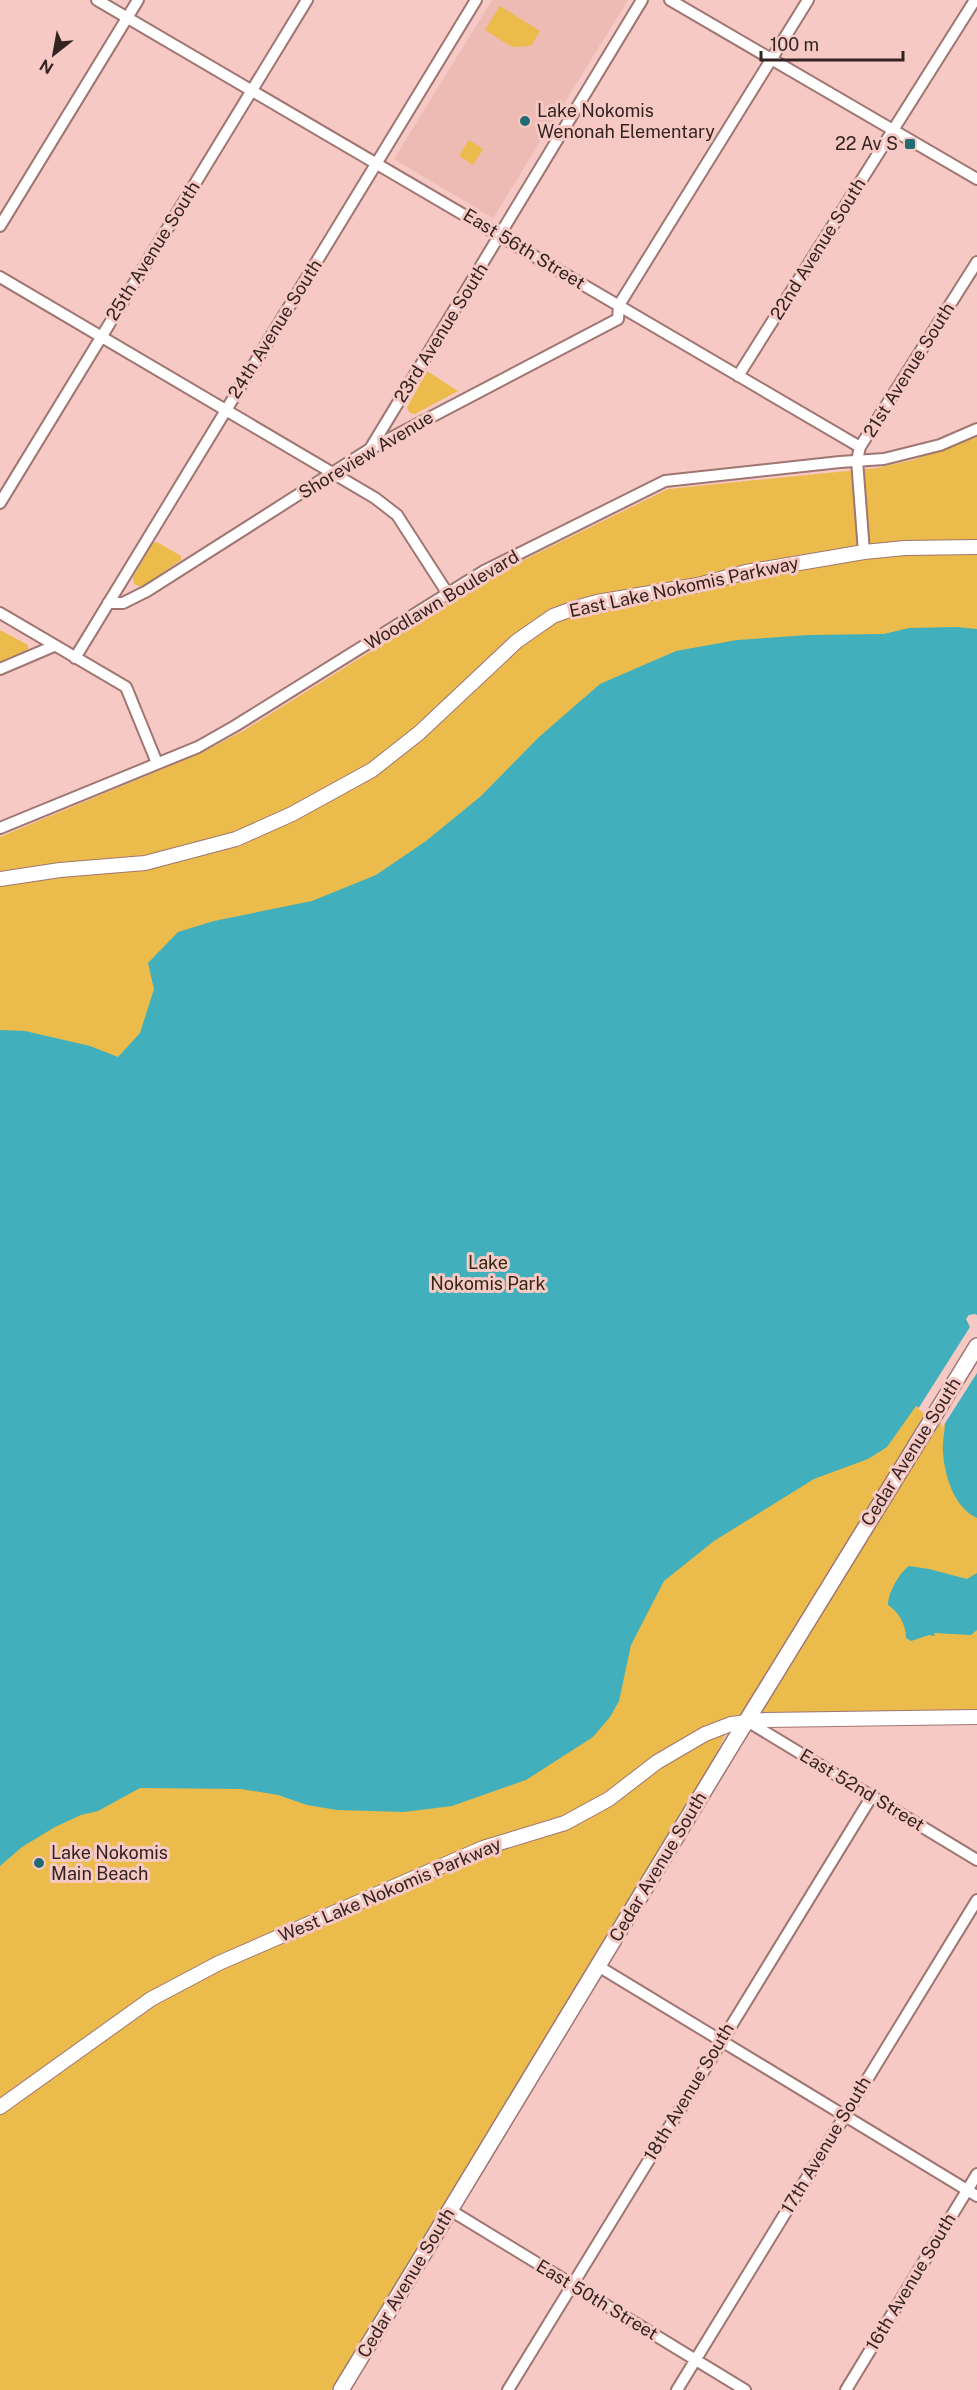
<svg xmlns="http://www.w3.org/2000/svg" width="977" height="2390" font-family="'Public Sans',sans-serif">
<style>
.built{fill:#edbab4}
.green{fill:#ebbb4b}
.water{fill:#41b0bc}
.pier{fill:#f6c9c5}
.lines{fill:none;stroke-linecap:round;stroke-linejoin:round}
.minor-casing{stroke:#9f7672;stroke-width:14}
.tertiary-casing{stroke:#9f7672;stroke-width:16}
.secondary-casing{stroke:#9f7672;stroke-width:18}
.minor{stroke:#fff;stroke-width:10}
.tertiary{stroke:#fff;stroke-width:14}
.secondary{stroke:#fff;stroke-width:15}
.poi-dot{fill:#216c74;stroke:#f6c9c5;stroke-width:2}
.labels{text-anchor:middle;stroke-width:6;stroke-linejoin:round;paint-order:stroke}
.poi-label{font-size:18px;fill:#332321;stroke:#f6c9c5;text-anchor:start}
.street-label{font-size:18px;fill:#332321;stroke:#f6c9c5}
.park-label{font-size:18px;fill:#332912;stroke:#f6c9c5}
</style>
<rect width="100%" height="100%" fill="#f6c9c5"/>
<!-- built -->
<path class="built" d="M492,0H628L493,218L394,159Z"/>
<!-- green -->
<path class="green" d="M500,6L540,31L531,46L512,47L485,30Z
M469,140L483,149L473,165L459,156Z
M427,371L458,391L415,414L410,413L407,408L409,404Z
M977,437V1709L732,1720L711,1766L331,2390H0V837L201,753L243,731L493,575L668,489L877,468L913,460Z
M157,542L181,556V560L142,587L134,584L133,577L153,543Z
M0,630L28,645V651L0,662Z"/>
<!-- water -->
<path class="water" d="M956,627L977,629V1518C954,1508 944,1474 943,1451C942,1442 945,1432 945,1422L916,1406L887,1447L868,1459L814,1479L714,1541L664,1581L631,1645L619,1701L610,1717L593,1737L526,1780L452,1806L404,1812L337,1810L307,1805L278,1795L241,1789L140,1788L98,1811L81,1815L55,1827L22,1847L0,1866V1030L25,1031L90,1046L118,1057L140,1033L154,989L148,963L178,932L214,921L312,901L376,875L426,841L481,796L539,737L600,684L676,651L737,640L809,635L884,634L909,628Z
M909,1566L929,1569L967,1579L977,1573V1630L971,1635L934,1633L935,1636L929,1635L911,1641L906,1638C906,1625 899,1612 888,1605C888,1593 899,1573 909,1566Z"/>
<!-- pier -->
<path class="pier" d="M975,1314L977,1315V1373L942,1428V1424L918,1409L970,1327L966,1319L969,1315Z"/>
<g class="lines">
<!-- minor casing -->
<g class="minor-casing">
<path id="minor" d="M97,0L860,447
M670,0L977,179
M0,226L138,0
M0,277L375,498L397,515L448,594
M738,376L975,0
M370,449L642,0
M0,503L307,0
M864,552L857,460L860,447L977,262
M108,603H123L147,591L370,449L618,319L619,305L808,0
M0,613L126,687L157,763
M75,658L476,0
M0,669L54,646
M0,828L198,747L235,726L484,571L665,481L840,462L884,459L940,445L977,429
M747,1721L977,1860
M598,1966L977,2196
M450,2210L745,2390
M508,2390L872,1796
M677,2390L977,1900
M846,2390L977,2174"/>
</g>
<!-- tertiary casing -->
<g class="tertiary-casing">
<path id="tertiary" d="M0,879L60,870L145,863L236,839L292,814L372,770L419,733L517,641L553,616L572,609L597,602L698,585L746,572L864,552L905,548L977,547
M0,2107L151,1999L219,1963L483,1848L565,1823L609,1799L657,1762L705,1734L731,1724L765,1720L977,1717"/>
</g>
<!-- secondary casing -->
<g class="secondary-casing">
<path id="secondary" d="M341,2390L733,1743L977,1346"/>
</g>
<!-- minor -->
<use href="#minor" class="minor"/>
<!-- tertiary -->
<use href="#tertiary" class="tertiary"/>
<!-- secondary -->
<use href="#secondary" class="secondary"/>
</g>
<!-- markers -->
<g class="poi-dot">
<circle cx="525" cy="121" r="6"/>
<rect x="904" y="138" width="12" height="12" rx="3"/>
<circle cx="39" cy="1863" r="6"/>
</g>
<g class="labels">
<!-- poi labels -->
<g class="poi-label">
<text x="537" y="117">Lake Nokomis<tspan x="537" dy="21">Wenonah Elementary</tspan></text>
<text x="898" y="150" text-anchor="end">22 Av S</text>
<text x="51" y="1859">Lake Nokomis<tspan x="51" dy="21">Main Beach</tspan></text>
</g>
<!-- street labels -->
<g class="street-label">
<text transform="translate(524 249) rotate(31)" y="6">East 56th Street</text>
<text transform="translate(818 249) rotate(-58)" y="6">22nd Avenue South</text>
<text transform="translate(153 251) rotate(-58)" y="6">25th Avenue South</text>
<text transform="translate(275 329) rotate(-58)" y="6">24th Avenue South</text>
<text transform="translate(441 333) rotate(-58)" y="6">23rd Avenue South</text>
<text transform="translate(909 370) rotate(-58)" y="6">21st Avenue South</text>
<text transform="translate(366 455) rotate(-31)" y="6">Shoreview Avenue</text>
<text transform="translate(684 587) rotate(-12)" y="6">East Lake Nokomis Parkway</text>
<text transform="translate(442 600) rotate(-31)" y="6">Woodlawn Boulevard</text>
<text transform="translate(911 1452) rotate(-58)" y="6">Cedar Avenue South</text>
<text transform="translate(862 1790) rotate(31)" y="6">East 52nd Street</text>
<text transform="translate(658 1867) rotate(-59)" y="6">Cedar Avenue South</text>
<text transform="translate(390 1890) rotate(-23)" y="6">West Lake Nokomis Parkway</text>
<text transform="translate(689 2092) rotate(-59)" y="6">18th Avenue South</text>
<text transform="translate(826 2145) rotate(-59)" y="6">17th Avenue South</text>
<text transform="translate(911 2282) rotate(-59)" y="6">16th Avenue South</text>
<text transform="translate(406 2283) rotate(-59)" y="6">Cedar Avenue South</text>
<text transform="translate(597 2300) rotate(31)" y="6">East 50th Street</text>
</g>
<!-- park labels -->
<g class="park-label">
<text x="488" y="1269">Lake<tspan x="488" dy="21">Nokomis Park</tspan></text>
</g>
</g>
<!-- north arrow -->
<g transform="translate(54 54) rotate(211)" stroke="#f6c9c5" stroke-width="4.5" paint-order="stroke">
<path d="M0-4.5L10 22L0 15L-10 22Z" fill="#332321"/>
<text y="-9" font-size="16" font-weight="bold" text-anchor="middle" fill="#332321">N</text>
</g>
<!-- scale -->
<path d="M761 51v9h142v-9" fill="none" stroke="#332321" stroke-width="3"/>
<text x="770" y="51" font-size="18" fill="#332321" stroke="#f6c9c5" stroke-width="4.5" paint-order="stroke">100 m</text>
</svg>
